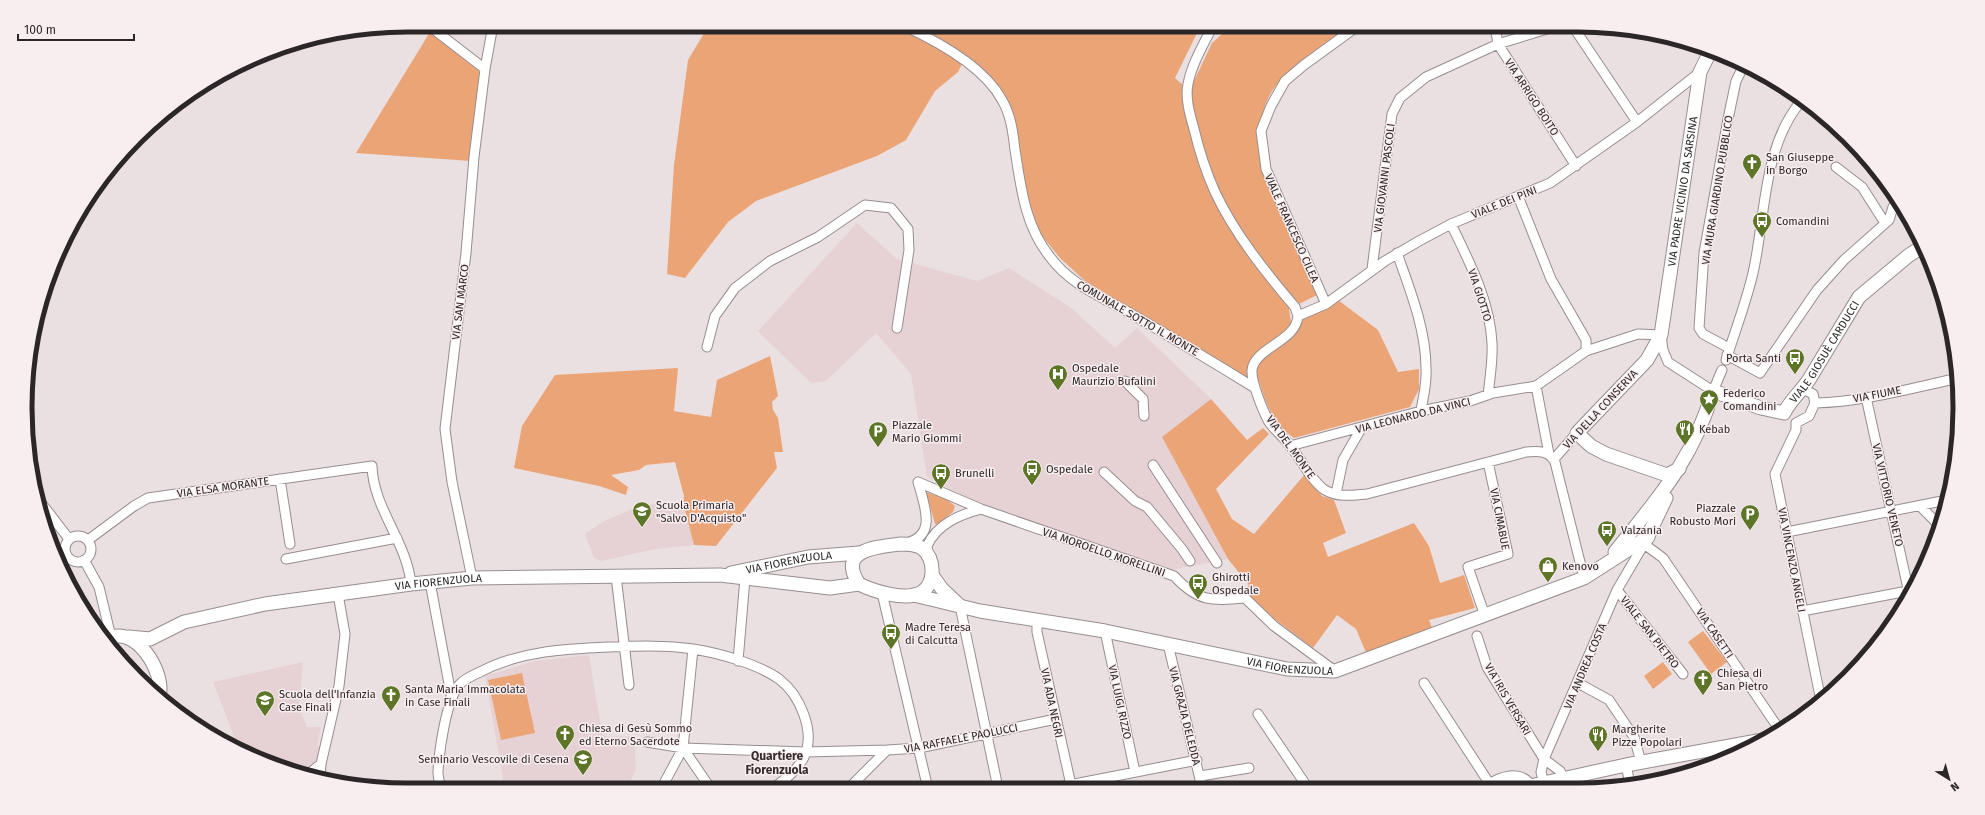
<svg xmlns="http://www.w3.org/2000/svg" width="1985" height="815" font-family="'Fira Sans',sans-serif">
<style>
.built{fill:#e6d2d5}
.green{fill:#eba476}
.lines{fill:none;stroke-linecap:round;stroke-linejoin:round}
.street-casing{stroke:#978d8f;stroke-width:11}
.secondary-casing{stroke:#978d8f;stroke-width:15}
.street{stroke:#fff;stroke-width:9}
.secondary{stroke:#fff;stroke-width:13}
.labels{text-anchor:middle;stroke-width:3;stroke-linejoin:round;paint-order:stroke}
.street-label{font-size:11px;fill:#2b2728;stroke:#f8edef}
.poi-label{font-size:11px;fill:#2b2728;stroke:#f8edef;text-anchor:start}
.neighbourhood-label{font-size:12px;font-weight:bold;fill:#362d2f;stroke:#f8edef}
.rim{fill:none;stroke:#2b2728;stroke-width:5}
</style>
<rect width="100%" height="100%" fill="#eae0e1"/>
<!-- built -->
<path class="built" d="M857,223L897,259L977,281L1009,268L1070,307L1115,348L1137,328L1211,399L1162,437L1228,559L1166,571L984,506L927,477L911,374L876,333L826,381L811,383L758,331Z
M683,502L694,545L656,549L601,561L594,558L585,534L604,521L642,505Z
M589,655L602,733L607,737L634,736L636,769L627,789L505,790L485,676L535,661Z
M303,662L299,708L307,727H321L317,746L323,749L318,764L305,773L285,770L237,744L213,682Z"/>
<!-- green -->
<path class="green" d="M421,25H436L430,32L480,72L471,161L356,153L430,32Z
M709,25H893L935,46L962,64L958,72L935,91L906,140L877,156L756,201L728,222L685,278L667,274L674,165L688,60Z
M907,25H1201L1175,78L1183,85L1193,83L1212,43L1232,25H1350C1325,44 1290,65 1272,91C1264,104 1261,120 1257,135L1319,294L1289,309L1291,322L1338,300L1378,330L1398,372L1419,369V389L1410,407L1294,438C1273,424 1266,404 1259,381H1250L1085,281L1060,258L1039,232L1027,199L1015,126L995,84Z
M770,356L778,396L772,402L773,410L778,418L783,452H774L777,468L716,546L694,545L683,502L684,496L675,462L646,465L639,470L611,475L628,487L626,495L599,486L514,468L522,426L555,375L678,368L674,411L711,417L717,380Z
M1211,399L1247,440L1263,428L1269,434L1216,489L1232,519L1254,534L1305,474L1322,496L1334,500L1346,533L1323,543L1328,557L1414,523L1429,546L1440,583L1464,575L1475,608L1429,620L1432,628L1367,655L1356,629L1337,615L1313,648L1268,614L1244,590L1249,585L1228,559L1162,437Z
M926,492L946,499L955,506L953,512L937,524H935Z
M1703,631L1727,662L1711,674L1688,642Z
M1663,662L1672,674L1653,689L1644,676Z
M522,673L535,733L501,740L488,680Z"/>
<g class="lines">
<!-- street casing -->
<g class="street-casing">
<path id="street" d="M428,25L485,69
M902,25C937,41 984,66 1002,100C1011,115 1013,133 1015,150C1021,188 1025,226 1050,257C1070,284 1100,296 1128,312C1171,337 1213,362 1255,388
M1213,25C1204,44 1192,63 1188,84C1185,98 1190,115 1194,129C1199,150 1206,172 1215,192C1234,233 1266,273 1295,307L1298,316C1296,342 1255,347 1252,370C1251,382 1263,411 1269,422C1275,431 1285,438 1291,447C1301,459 1312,482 1325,490C1338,498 1354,495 1367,494L1526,452C1537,451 1549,450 1555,462L1584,578
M1495,25L1498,44L1576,166
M1572,25L1637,122
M1836,167L1862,187L1885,223
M1451,224C1469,261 1490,301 1492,343C1493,360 1490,377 1488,395
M1397,253C1410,290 1426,329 1426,369C1427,384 1423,397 1421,411
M1372,269L1392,114L1400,98L1426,77L1498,44L1560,25
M1326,304L1266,169L1261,131L1271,106L1285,81L1304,65L1359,25
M1298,316L1326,304L1385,261L1419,241L1451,224L1550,183L1637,122L1700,72
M707,347L715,316L735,288L770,261L818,237L865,205L891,208L908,229L909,250L897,328
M1729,348L1703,334L1699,328L1704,253L1728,119L1736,81L1744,65
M1586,351L1638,334L1661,335L1663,350L1668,362L1713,391L1722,370
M1727,355L1760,373L1817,290L1844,260L1889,220L1893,207L1899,203
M1726,360C1735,331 1746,303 1753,273C1766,216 1762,147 1802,100
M1125,381L1143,399L1144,416
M1536,386L1549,454
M1803,389L1813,394L1815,403
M1866,397L1909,593
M1815,403C1863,402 1912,388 1959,378
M1796,423V430L1775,474L1821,701
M1796,423L1809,416L1815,403
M1290,446L1421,411L1470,401L1493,393L1536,386L1586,351V340L1551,279L1518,196
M1554,459L1577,433
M1153,465L1217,563
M1104,472L1135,501L1147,507L1182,549L1190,561
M280,479L290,544
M918,482L981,509L1174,576C1198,602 1211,601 1245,598L1274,626L1335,671
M1336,494L1343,460L1362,427
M39,500L69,539
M1920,506L1941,527
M1787,532L1947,500
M65 549a13 13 0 1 1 26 0a13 13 0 1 1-26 0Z
M88,540L134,506L148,498L372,466C373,508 407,542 411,584
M906,543C938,536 924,504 918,482
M928,555L927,546C937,524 959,515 981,509
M286,559L397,538
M84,560L99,587L111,637
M616,576L629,685
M472,578L452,482L445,429L466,253L474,157L485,69L493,25
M430,582L452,700
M1617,590L1683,674
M882,593L928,789
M960,606L998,788
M1802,611L1908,591
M1485,616L1468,567L1508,554L1488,462
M1037,621V632L1071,785
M1105,631L1135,772
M1477,636L1487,667L1544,759L1560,771L1564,778
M1168,644L1202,788
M738,661L745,578
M1424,683L1491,786
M1578,683L1609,700L1634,737L1641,762
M1258,714L1308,788
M647,742L683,748L806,752L887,750L919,748L1056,719
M683,748L711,789
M1626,765L1630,784
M308,774L321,764
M320,776L321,764L339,686L345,634L338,594
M1200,776L1249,768
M1544,783L1541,772L1544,759L1617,590L1644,544L1663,558L1779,729
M1054,788L1197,760
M661,789L683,748L693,649
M848,789L887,750
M441,790C440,784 438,778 438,772C439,751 446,701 459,685C464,679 473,675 480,672C520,651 564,649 609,647C637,646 666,645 693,649C719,653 758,664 779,679C800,695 816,732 804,757C797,771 784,780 772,789"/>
</g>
<!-- secondary casing -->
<g class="secondary-casing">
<g id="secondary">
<path id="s1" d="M1679,469L1667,475L1606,454L1591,446L1577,433L1647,360L1661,335L1700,72L1711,50"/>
<path d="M901,544C908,544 915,544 922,548C935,559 936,582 922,592C907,602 873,591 859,584C836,549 878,547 901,544Z"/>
<path d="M1644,544L1666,498"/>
<path id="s2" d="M1615,552C1658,498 1693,460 1713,391L1761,408L1784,413C1791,399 1802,391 1810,378L1859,297L1908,256L1923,246"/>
<path id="s3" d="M731,573L808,557L859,553"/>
<path d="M932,575L942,589L959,605"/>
<path id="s4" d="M914,595L980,611L1105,631L1287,669L1335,671L1584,578L1648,537"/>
<path id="s5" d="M129,637L150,639L184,622L265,604L411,584L472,578L720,575L830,588L859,584"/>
<path d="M106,640C135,621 166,674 159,696"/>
<path d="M1530,786L1626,765L1763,740"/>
<path d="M1489,787C1501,778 1520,772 1530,787"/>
</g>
</g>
<!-- street -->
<use href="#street" class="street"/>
<!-- secondary -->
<use href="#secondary" class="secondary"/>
</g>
<!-- icons -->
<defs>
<g id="church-pin" transform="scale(1)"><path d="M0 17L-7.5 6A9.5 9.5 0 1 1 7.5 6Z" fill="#5d7527" stroke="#f8edef"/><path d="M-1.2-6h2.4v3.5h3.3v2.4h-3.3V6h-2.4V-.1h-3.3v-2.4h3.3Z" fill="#fff"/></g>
<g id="bus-pin" transform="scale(1)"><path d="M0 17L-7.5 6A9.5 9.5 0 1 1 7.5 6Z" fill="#5d7527" stroke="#f8edef"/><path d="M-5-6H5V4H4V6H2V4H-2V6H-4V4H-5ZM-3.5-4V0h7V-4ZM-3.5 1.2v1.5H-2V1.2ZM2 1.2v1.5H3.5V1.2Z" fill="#fff"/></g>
<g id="hospital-pin" transform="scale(1)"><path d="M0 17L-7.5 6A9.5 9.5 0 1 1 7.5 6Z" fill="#5d7527" stroke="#f8edef"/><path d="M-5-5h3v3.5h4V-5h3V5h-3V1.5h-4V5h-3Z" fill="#fff"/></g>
<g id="sight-pin" transform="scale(1)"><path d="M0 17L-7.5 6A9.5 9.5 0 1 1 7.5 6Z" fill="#5d7527" stroke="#f8edef"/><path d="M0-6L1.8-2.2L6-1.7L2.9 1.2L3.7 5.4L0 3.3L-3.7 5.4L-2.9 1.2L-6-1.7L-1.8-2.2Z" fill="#fff"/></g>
<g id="restaurant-pin" transform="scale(1)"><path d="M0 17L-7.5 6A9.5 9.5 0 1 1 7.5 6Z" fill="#5d7527" stroke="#f8edef"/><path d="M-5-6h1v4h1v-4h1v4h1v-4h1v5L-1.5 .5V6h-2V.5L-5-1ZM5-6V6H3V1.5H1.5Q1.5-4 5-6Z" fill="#fff"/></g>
<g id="parking-pin" transform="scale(1)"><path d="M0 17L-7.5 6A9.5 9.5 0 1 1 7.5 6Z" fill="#5d7527" stroke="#f8edef"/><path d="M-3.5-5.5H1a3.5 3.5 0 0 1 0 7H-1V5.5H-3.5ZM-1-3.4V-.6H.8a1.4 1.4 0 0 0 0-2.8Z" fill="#fff"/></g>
<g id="school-pin" transform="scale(1)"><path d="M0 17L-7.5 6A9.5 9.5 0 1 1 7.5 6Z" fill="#5d7527" stroke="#f8edef"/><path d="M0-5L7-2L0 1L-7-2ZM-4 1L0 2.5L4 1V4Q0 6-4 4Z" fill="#fff"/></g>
<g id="shop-pin" transform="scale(1)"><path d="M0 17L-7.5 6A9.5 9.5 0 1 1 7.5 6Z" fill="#5d7527" stroke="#f8edef"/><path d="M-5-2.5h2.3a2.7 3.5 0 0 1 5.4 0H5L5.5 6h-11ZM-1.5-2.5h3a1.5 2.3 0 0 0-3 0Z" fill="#fff"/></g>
</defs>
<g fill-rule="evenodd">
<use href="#church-pin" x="1752" y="163"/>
<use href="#bus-pin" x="1762" y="221"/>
<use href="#bus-pin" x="1795" y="358"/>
<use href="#hospital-pin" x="1058" y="374"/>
<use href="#sight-pin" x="1709" y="399"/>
<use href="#restaurant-pin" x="1685" y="429"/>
<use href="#parking-pin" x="878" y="431"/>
<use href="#bus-pin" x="1032" y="469"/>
<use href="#bus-pin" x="941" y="473"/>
<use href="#school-pin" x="642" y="511"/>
<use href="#parking-pin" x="1750" y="514"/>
<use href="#bus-pin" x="1607" y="530"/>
<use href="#shop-pin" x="1548" y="566"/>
<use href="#bus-pin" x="1198" y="583"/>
<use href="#bus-pin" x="891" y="633"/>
<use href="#church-pin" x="1703" y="679"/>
<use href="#church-pin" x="391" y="695"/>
<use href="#school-pin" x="265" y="700"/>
<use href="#church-pin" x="565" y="734"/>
<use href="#restaurant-pin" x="1598" y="735"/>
<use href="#school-pin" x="583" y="759"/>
</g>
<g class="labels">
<!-- street labels -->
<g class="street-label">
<text transform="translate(1532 97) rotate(57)" y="4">VIA ARRIGO BOITO</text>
<text transform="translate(1384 178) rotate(-83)" y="4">VIA GIOVANNI PASCOLI</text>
<text transform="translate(1717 190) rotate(-81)" y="4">VIA MURA GIARDINO PUBBLICO</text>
<text dy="4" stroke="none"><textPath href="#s1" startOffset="389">VIA PADRE VICINIO DA SARSINA</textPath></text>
<text transform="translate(1504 202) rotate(-22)" y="4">VIALE DEI PINI</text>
<text transform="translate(1292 228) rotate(66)" y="4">VIALE FRANCESCO CILEA</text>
<text transform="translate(1480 295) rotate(72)" y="4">VIA GIOTTO</text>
<text transform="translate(460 302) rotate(-83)" y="4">VIA SAN MARCO</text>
<text transform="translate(1138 318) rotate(30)" y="4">COMUNALE SOTTO IL MONTE</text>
<text dy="4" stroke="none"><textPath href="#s2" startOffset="338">VIALE GIOSUÈ CARDUCCI</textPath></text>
<text transform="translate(1877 394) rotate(-11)" y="4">VIA FIUME</text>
<text transform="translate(1600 409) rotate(-47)" y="4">VIA DELLA CONSERVA</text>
<text transform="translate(1413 415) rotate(-14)" y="4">VIA LEONARDO DA VINCI</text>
<text transform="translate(1291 447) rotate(54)" y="4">VIA DEL MONTE</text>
<text transform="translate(223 487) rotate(-8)" y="4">VIA ELSA MORANTE</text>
<text transform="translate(1888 495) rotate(77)" y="4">VIA VITTORIO VENETO</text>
<text transform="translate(1500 519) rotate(79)" y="4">VIA CIMABUE</text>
<text transform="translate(1104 552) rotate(19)" y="4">VIA MOROELLO MORELLINI</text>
<text transform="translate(1792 560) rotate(79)" y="4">VIA VINCENZO ANGELI</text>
<text dy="4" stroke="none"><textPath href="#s3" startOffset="59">VIA FIORENZUOLA</textPath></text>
<text dy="4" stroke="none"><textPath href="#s5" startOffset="317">VIA FIORENZUOLA</textPath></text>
<text transform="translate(1650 632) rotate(52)" y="4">VIALE SAN PIETRO</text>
<text transform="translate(1715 633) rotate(56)" y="4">VIA CASETTI</text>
<text dy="4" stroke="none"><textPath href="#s4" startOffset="383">VIA FIORENZUOLA</textPath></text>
<text transform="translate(1585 666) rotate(-67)" y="4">VIA ANDREA COSTA</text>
<text transform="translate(1508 699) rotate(60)" y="4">VIA IRIS VERSARI</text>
<text transform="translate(1120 702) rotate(78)" y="4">VIA LUIGI RIZZO</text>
<text transform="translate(1052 703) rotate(78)" y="4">VIA ADA NEGRI</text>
<text transform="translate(1185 716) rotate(76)" y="4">VIA GRAZIA DELEDDA</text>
<text transform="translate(961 738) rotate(-11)" y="4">VIA RAFFAELE PAOLUCCI</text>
</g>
<!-- poi labels -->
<g class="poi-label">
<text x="1766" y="161">San Giuseppe<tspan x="1766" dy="13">in Borgo</tspan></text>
<text x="1776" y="225">Comandini</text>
<text x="1781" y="362" text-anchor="end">Porta Santi</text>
<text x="1072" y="372">Ospedale<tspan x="1072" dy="13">Maurizio Bufalini</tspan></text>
<text x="1723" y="397">Federico<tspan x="1723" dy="13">Comandini</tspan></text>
<text x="892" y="429">Piazzale<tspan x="892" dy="13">Mario Giommi</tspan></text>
<text x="1699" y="433">Kebab</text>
<text x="1046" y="473">Ospedale</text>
<text x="955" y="477">Brunelli</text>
<text x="656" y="509">Scuola Primaria<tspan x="656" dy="13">"Salvo D'Acquisto"</tspan></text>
<text x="1736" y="512" text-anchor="end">Piazzale<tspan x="1736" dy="13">Robusto Mori</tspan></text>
<text x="1621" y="534">Valzania</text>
<text x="1562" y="570">Kenovo</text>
<text x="1212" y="581">Ghirotti<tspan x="1212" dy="13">Ospedale</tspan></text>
<text x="905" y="631">Madre Teresa<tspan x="905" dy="13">di Calcutta</tspan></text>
<text x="1717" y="677">Chiesa di<tspan x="1717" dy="13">San Pietro</tspan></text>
<text x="405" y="693">Santa Maria Immacolata<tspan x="405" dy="13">in Case Finali</tspan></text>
<text x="279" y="698">Scuola dell'Infanzia<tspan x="279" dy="13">Case Finali</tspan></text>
<text x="579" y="732">Chiesa di Gesù Sommo<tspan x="579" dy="13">ed Eterno Sacerdote</tspan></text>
<text x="1612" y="733">Margherite<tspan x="1612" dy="13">Pizze Popolari</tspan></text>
<text x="569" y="763" text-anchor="end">Seminario Vescovile di Cesena</text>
</g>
<!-- neighbourhood labels -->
<g class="neighbourhood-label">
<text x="777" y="760">Quartiere<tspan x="777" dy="14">Fiorenzuola</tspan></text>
</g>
</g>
<!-- crop -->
<path d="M0 0H1985V815H0ZM407 32H1578A375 375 0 0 1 1953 407V408A375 375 0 0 1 1578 783H407A375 375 0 0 1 32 408V407A375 375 0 0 1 407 32Z" fill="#f8edef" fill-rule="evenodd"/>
<path class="rim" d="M407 32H1578A375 375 0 0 1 1953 407V408A375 375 0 0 1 1578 783H407A375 375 0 0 1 32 408V407A375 375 0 0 1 407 32Z"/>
<!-- north arrow -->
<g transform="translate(1949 779) rotate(143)" stroke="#f8edef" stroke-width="3" paint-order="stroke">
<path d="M0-3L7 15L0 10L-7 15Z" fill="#2b2728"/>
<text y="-6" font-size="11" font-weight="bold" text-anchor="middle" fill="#2b2728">N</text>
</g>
<!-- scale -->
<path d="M18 34v6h116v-6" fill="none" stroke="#2b2728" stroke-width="2"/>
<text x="24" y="34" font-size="12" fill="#2b2728" stroke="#f8edef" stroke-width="3" paint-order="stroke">100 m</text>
</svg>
